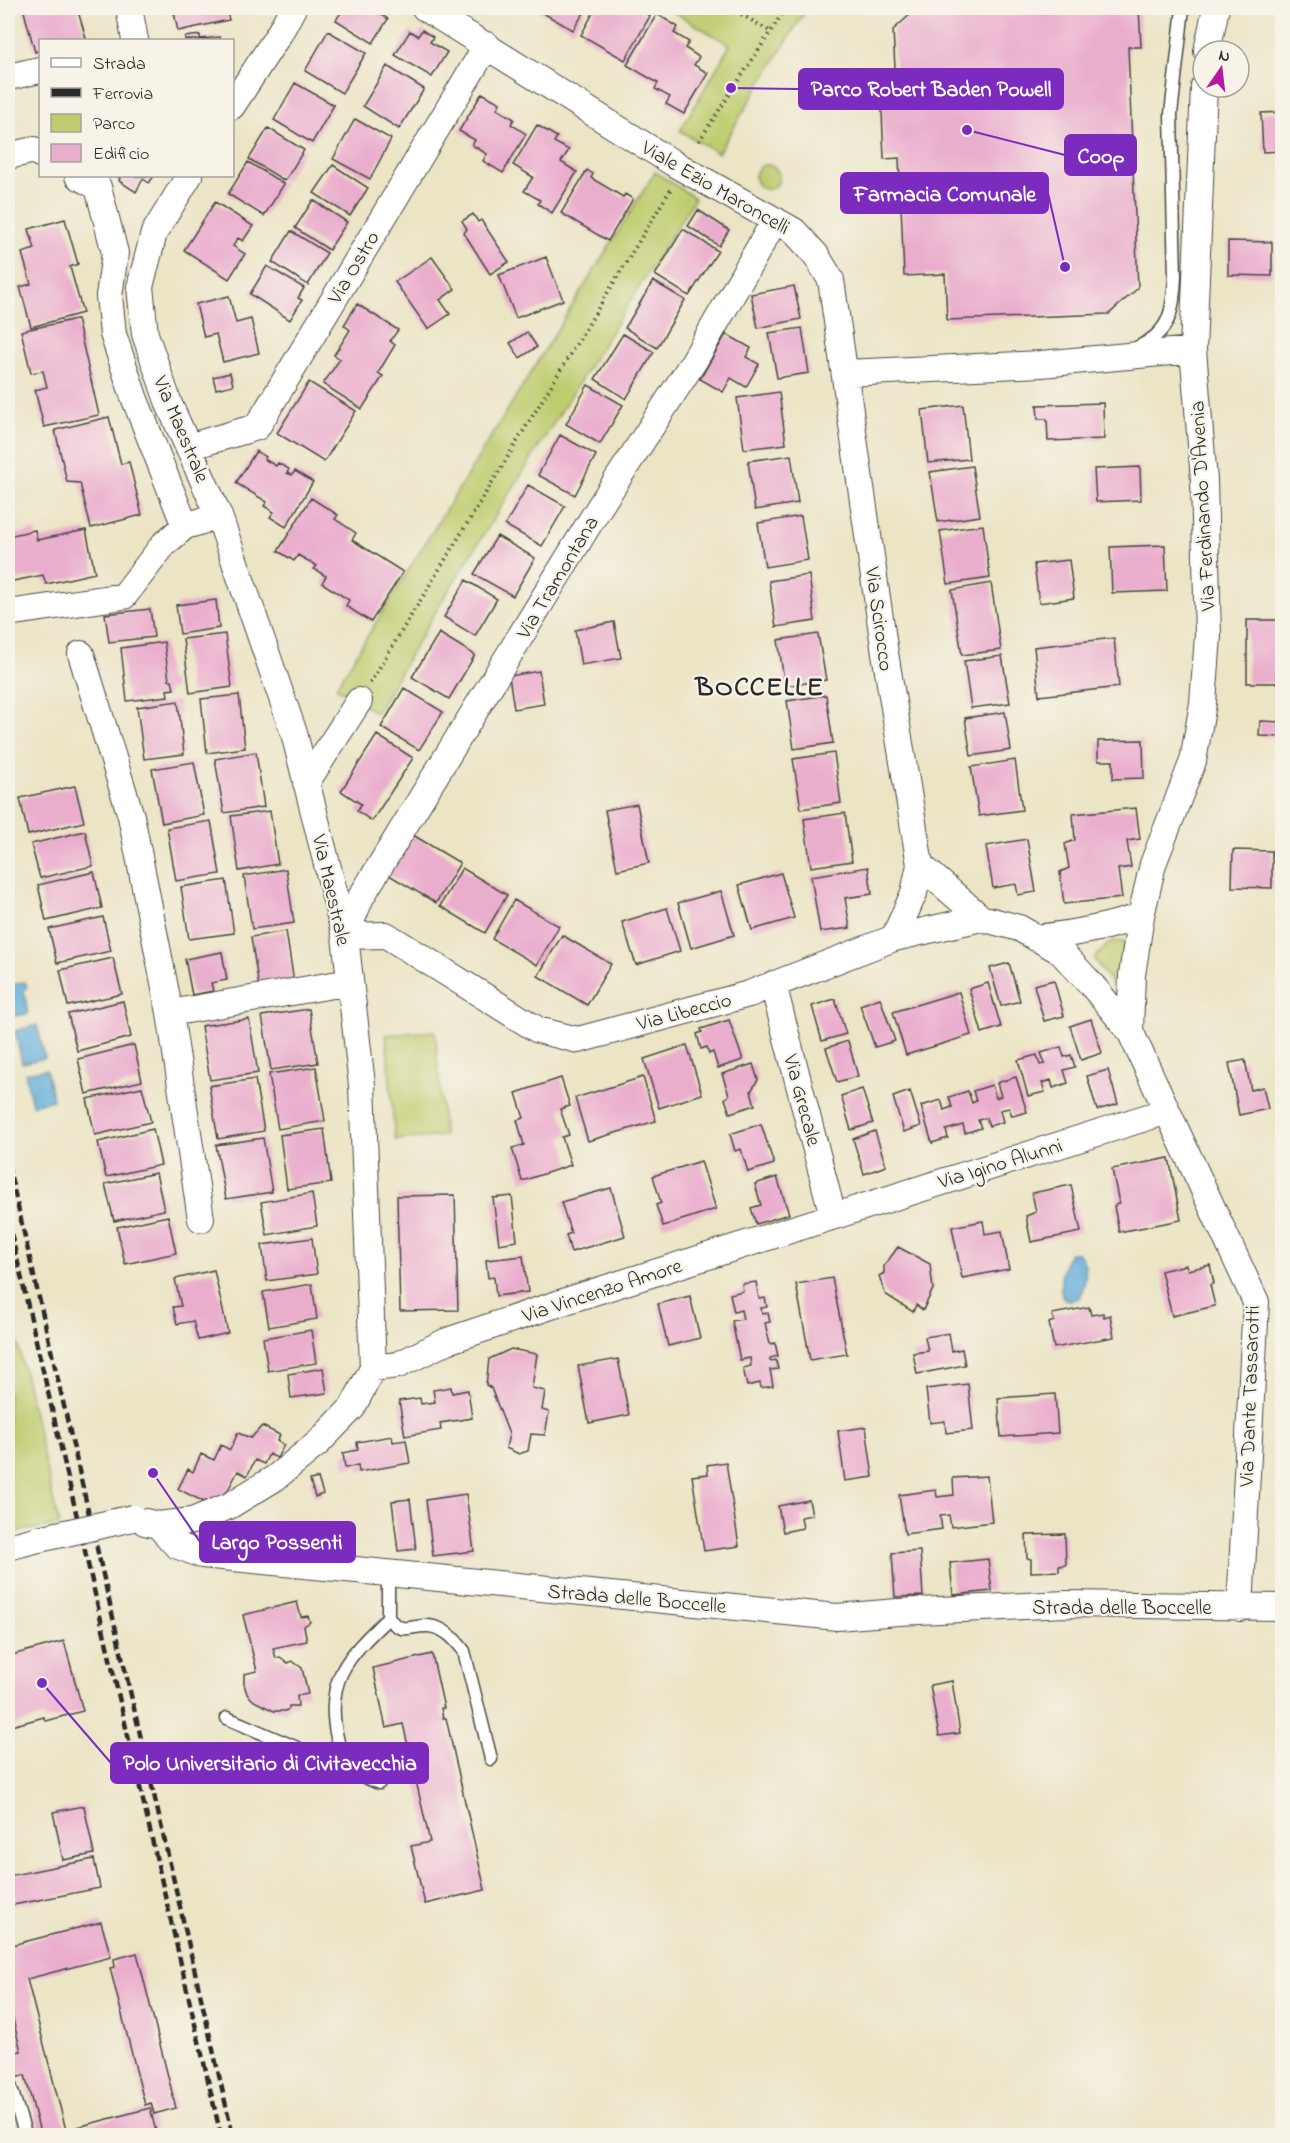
<svg xmlns="http://www.w3.org/2000/svg" width="1290" height="2143" font-family="'Indie Flower',sans-serif">
<style>
.green{fill:#bfcc6e;stroke:#757c4c;stroke-width:1.5}
.water{fill:#61adda;stroke:#466c82;stroke-width:1.5}
.building{fill:#eaaecd}
.lines{fill:none;stroke-linecap:round;stroke-linejoin:round}
.lane-casing{stroke:#484742;stroke-width:15}
.street-casing{stroke:#484742;stroke-width:28}
.path{stroke:#484742;stroke-width:4;stroke-dasharray:1.5 4.5;stroke-linecap:butt}
.lane{stroke:#fff;stroke-width:12}
.street{stroke:#fff;stroke-width:26}
.rail{stroke:#2b2b2b;stroke-width:4.5;stroke-dasharray:9 4.5;stroke-linecap:butt}
.street-bridge-casing{stroke:#484742;stroke-width:28;stroke-linecap:butt}
.street-bridge{stroke:#fff;stroke-width:26}
.labels{text-anchor:middle;stroke-width:4.5;stroke-linejoin:round;paint-order:stroke}
.street-label{font-size:21px;fill:#2b2b2b;stroke:#f7f3e8}
.district-label{font-size:27px;font-weight:bold;letter-spacing:1.5px;fill:#2b2b2b;stroke:#f7f3e8}
.leader{fill:none;stroke:#7b2cbf;stroke-width:2}
.callout-dot{fill:#7b2cbf;stroke:#f7f3e8;stroke-width:2}
.callout{fill:#7b2cbf;stroke:#7b2cbf;stroke-width:2}
.callout-label{font-size:22px;text-anchor:middle;font-weight:bold;fill:#fff}
</style>
<rect width="100%" height="100%" fill="#f7f3e8"/>
<filter id="ink" filterUnits="userSpaceOnUse"><feTurbulence type="fractalNoise" baseFrequency=".0167" numOctaves="2"/><feDisplacementMap in="SourceGraphic" scale="12" xChannelSelector="R" yChannelSelector="G"/><feConvolveMatrix kernelMatrix="1 2 1 2 8 2 1 2 1" color-interpolation-filters="sRGB"/></filter>
<filter id="wash" filterUnits="userSpaceOnUse"><feTurbulence type="fractalNoise" baseFrequency=".008" numOctaves="4" result="noise"/><feDisplacementMap in="SourceGraphic" scale="24" xChannelSelector="R" yChannelSelector="G"/><feGaussianBlur stdDeviation="1.35" result="paint"/><feColorMatrix in="noise" values="0 0 0 0 0 0 0 0 0 0 0 0 0 0 0 0 0 1.4 0 .05"/><feComposite in="paint" operator="in"/></filter>
<g filter="url(#wash)">
<rect width="100%" height="100%" fill="#ebe4c5"/>
<!-- green -->
<path class="green" d="M667,8H807L718,153L680,131L730,45Z
M755 177a12 12 0 1 1 24 0a12 12 0 1 1-24 0Z
M655,172L695,198L440,604L376,713L336,687Z
M1111,941L1125,942L1118,992L1094,959Z
M435,1031L444,1136L395,1140L386,1035Z
M8,1300L59,1525L8,1533Z"/>
<!-- water -->
<path class="water" d="M25,982L27,987L24,989L28,1014L13,1016L8,986Z
M37,1025L45,1058L22,1063L15,1031Z
M46,1069L53,1100L32,1105L25,1073Z
M1070,1253H1078C1090,1266 1086,1283 1079,1298L1070,1301L1063,1298C1058,1284 1062,1265 1070,1253Z"/>
<g id="blocks">
<!-- building -->
<path class="building" d="M23,8H77L86,38L77,40H40V50L35,52Z
M173,8H226L229,20L178,31Z
M344,8H379L377,12L388,19L373,43L336,20Z
M534,8H587L573,30Z
M596,8H636L650,16L625,60L581,35Z
M1060,8H1139L1141,47H1128L1138,288L1109,314L947,320L945,274L904,276L899,158L884,159L881,88L896,87L893,30L912,13Z
M657,14L678,27L674,33L689,42L685,48L699,57L694,65L708,73L684,114L666,104L670,97L655,89L658,83L627,65Z
M422,30L433,37L430,42L447,52L432,77L395,55L410,31L418,36Z
M328,31L366,53L342,93L305,71Z
M200,35V39L220,37V40H185V37Z
M387,66L424,89L399,129L363,106Z
M295,83L334,105L312,143L274,120Z
M482,93L500,103L497,109L514,119L511,124L526,134L503,173L483,161L487,154L472,145L475,140L459,131Z
M1282,112V151L1263,152L1261,113Z
M355,119L391,139L370,179L333,159Z
M537,125L557,137L554,142L569,150L561,162L577,172L552,213L538,204L540,200L524,191L533,177L513,165Z
M268,128L304,150L285,181L249,159Z
M248,162L284,184L264,216L228,194Z
M333,165L368,188L350,216L314,193Z
M587,170L593,174L591,178L623,197L625,194L633,199L608,241L561,213Z
M116,176H154L149,183L143,179L136,192L119,181L120,178Z
M313,200L347,222L329,250L295,228Z
M215,202L253,226L243,241L238,238L233,246L245,254L229,279L184,250Z
M8,207L13,226L8,227Z
M698,210L729,230L719,246L688,226Z
M473,214L478,222L481,220L509,262L490,274L464,233L467,229L462,221Z
M65,219L78,264L70,267L83,313L31,327L20,287L31,284L22,253L35,249L29,229Z
M683,229L718,251L689,296L655,275Z
M291,231L327,253L308,285L272,262Z
M1228,241L1272,242V276L1228,275Z
M432,257L455,289L440,300L450,314L428,329L395,282Z
M546,257L563,300L516,318L499,275Z
M267,266L304,288L298,298L302,300L290,320L250,294Z
M653,281L685,300L657,348L625,328Z
M794,286L801,319L758,328L751,294Z
M229,296L236,323L251,319L259,353L223,362L216,334L204,337L196,304Z
M357,304L398,330L390,341L395,345L378,373L383,376L362,409L323,384L340,359L334,355L350,330L344,325Z
M77,319L99,415L44,427L35,390L47,387L43,371L31,373L21,331Z
M802,328L809,373L777,378L769,333Z
M527,332L537,347L520,358L510,343Z
M623,334L654,352L626,399L595,379Z
M726,334L751,348L746,357L759,364L746,387L731,378L723,392L700,379Z
M230,373L233,385L216,389L213,377Z
M309,382L356,411L324,462L277,433Z
M588,385L623,405L600,444L566,424Z
M779,392L786,444L744,449L737,398Z
M1103,403L1104,439L1048,441L1047,419H1038L1037,405Z
M963,405L969,459L928,463L922,410Z
M109,417L121,464L129,462L142,515L91,528L80,483L67,482L55,430Z
M560,435L596,455L575,495L538,475Z
M256,451L266,457L264,459L276,466L278,463L289,469L287,473L292,475L295,471L313,482L286,527L270,517L274,512L264,506L267,502L236,483Z
M791,455L798,503L755,510L748,461Z
M972,466L980,516L938,522L930,472Z
M1140,467L1141,500L1096,502L1094,469Z
M528,485L565,506L542,546L505,525Z
M311,498L338,515L335,519L356,533L352,540L403,572L371,622L346,606L349,600L322,583L326,576L314,569L317,566L298,555L294,561L278,551Z
M801,516L808,560L765,567L758,523Z
M983,525L990,578L948,584L940,531Z
M35,530L37,540L86,530L95,573L46,584L43,575L8,582V536Z
M497,536L535,558L513,596L474,574Z
M1165,545L1167,591L1112,593L1110,547Z
M1069,560L1074,598L1039,603L1034,564Z
M809,575L815,621L776,627L769,581Z
M466,580L497,599L475,636L444,617Z
M991,583L1001,650L962,655L952,590Z
M216,600L219,628L180,634L176,605Z
M150,609L154,637L109,642L105,614Z
M1247,620H1282V683H1247Z
M614,622L621,658L581,665L575,630Z
M439,633L475,655L449,699L412,677Z
M225,634L232,687L190,693L183,639Z
M818,634L826,680L785,686L778,640Z
M1114,638L1119,687L1039,696L1034,647Z
M164,642L169,680H172L174,689L167,690L168,696L127,701L121,648Z
M1002,656L1010,703L971,708L964,661Z
M539,671L544,704L514,709L509,676Z
M404,688L443,712L419,750L381,727Z
M239,695L245,748L207,753L201,699Z
M826,695L833,743L794,749L787,701Z
M178,701L184,754L144,759L137,707Z
M1005,712L1011,750L971,756L965,718Z
M1260,721L1282,722V737L1259,736Z
M377,735L413,758L372,821L357,811L361,804L341,791Z
M1143,740L1144,778L1113,779V761H1098V741Z
M256,752L264,807L224,813L215,759Z
M834,753L841,803L801,809L793,759Z
M1015,760L1022,810L979,816L971,767Z
M194,762L204,815L162,823L152,769Z
M75,786L84,822L28,835L20,798Z
M637,804L649,863L617,870L605,810Z
M1136,808L1140,839L1127,841L1131,867L1118,869L1122,898L1064,904L1060,872L1069,868L1065,844L1075,840L1073,814Z
M270,811L278,864L239,871L231,816Z
M845,813L852,861L811,867L804,819Z
M211,821L220,874L176,881L167,828Z
M85,831L93,866L40,878L31,844Z
M413,835L460,863L436,903L389,875Z
M1027,839L1036,892L1018,895L1016,884L993,888L986,846Z
M1233,850L1272,851V888L1232,887Z
M868,867L872,894L845,898L850,928L820,932L811,876Z
M462,868L507,895L485,933L440,906Z
M286,869L294,923L252,929L244,876Z
M94,872L102,908L46,921L38,885Z
M781,873L794,918L752,930L739,885Z
M226,880L234,933L189,939L181,887Z
M721,891L734,935L691,948L678,903Z
M514,900L559,926L537,965L492,939Z
M667,908L680,951L636,965L622,922Z
M103,917L111,951L57,963L49,929Z
M286,931L294,982L259,988L251,937Z
M562,935L611,964L587,1005L538,976Z
M222,952L227,980L211,983L213,991L192,995L185,959Z
M113,958L122,994L68,1006L60,970Z
M1009,963L1020,1001L1001,1006L990,968Z
M1054,980L1064,1016L1044,1021L1034,985Z
M988,983L1001,1027L982,1033L969,989Z
M959,992L971,1035L906,1055L893,1012Z
M880,998L895,1041L875,1047L860,1005Z
M835,999L846,1034L822,1041L812,1006Z
M123,1001L131,1037L77,1051L68,1014Z
M309,1009L318,1063L271,1070L262,1016Z
M249,1019L258,1073L210,1080L201,1026Z
M1091,1019L1102,1053L1081,1060L1070,1026Z
M729,1020L743,1060L718,1068L713,1052L709,1054L707,1047L701,1049L697,1034L702,1032L701,1029Z
M848,1041L858,1076L837,1082L826,1048Z
M134,1045L142,1081L86,1094L78,1059Z
M687,1045L702,1094L659,1108L644,1059Z
M1061,1047L1064,1057L1071,1055L1075,1067L1064,1070L1068,1083L1053,1088L1051,1080L1042,1083L1045,1092L1028,1096L1018,1060L1037,1055L1040,1065L1045,1064L1041,1053Z
M1245,1060L1251,1090L1263,1087L1268,1109L1239,1115L1229,1063Z
M753,1064L758,1080L751,1091L755,1105L730,1113L725,1099L729,1095L722,1074Z
M316,1067L325,1121L278,1129L269,1074Z
M1108,1070L1118,1104L1097,1110L1087,1076Z
M643,1077L656,1121L588,1141L575,1098Z
M1016,1077L1027,1112L1012,1116L1009,1108L1000,1110L1003,1122L989,1126L986,1118L978,1120L981,1128L965,1133L963,1125L946,1130L948,1138L932,1143L921,1106L941,1100L944,1110L952,1107L949,1097L968,1091L972,1103L976,1101L973,1091L992,1085L996,1098L1001,1096L997,1083Z
M561,1078L570,1106L560,1109L569,1135L562,1137L571,1165L522,1181L512,1148L524,1145L517,1120L524,1118L516,1093Z
M255,1079L264,1131L218,1139L209,1086Z
M142,1087L151,1122L95,1135L87,1099Z
M862,1089L873,1123L851,1130L841,1096Z
M910,1091L921,1126L904,1132L893,1097Z
M761,1124L774,1164L748,1172L741,1149L735,1151L730,1134Z
M153,1129L161,1165L106,1177L98,1142Z
M324,1129L331,1183L287,1189L280,1135Z
M875,1131L886,1166L864,1174L853,1139Z
M263,1138L272,1192L226,1199L216,1145Z
M1169,1158L1181,1220L1119,1232L1114,1206L1119,1203L1112,1169Z
M701,1161L716,1209L663,1226L656,1205L661,1203L653,1176Z
M156,1173L164,1210L114,1221L105,1184Z
M777,1177L789,1214L756,1224L751,1208L761,1205L755,1184Z
M1071,1185L1081,1232L1031,1242L1026,1216L1036,1212L1032,1193Z
M611,1188L625,1236L571,1252L566,1235L571,1233L561,1202Z
M312,1193L317,1226L267,1235L261,1202Z
M455,1195L458,1310L400,1311L397,1196Z
M512,1196L517,1241L499,1244L493,1198Z
M168,1216L176,1253L125,1264L117,1227Z
M983,1221L985,1234L1002,1231L1009,1269L962,1278L952,1227Z
M312,1238L317,1274L267,1281L262,1245Z
M898,1247L930,1264L933,1289L923,1310L916,1305L913,1312L885,1294L879,1276L884,1273V1266Z
M523,1256L528,1292L496,1296L494,1277L488,1278L486,1260Z
M1186,1265L1188,1270L1210,1265L1214,1283L1210,1285L1215,1306L1172,1316L1161,1271Z
M214,1270L228,1333L198,1340L193,1321L177,1324L173,1307L181,1306L175,1279Z
M832,1278L847,1354L810,1360L796,1284Z
M756,1282L759,1299L765,1298L767,1307L761,1308L762,1314L768,1313L770,1322L765,1323L770,1344L775,1343L778,1356L770,1358V1361L776,1360L778,1369L770,1370L773,1386L761,1388L760,1383L747,1386L743,1368L751,1366L750,1358L740,1360L732,1321L743,1319L741,1310L734,1312L730,1294L743,1291L742,1284Z
M312,1284L317,1319L269,1327L263,1292Z
M690,1296L700,1338L668,1346L658,1304Z
M1089,1307L1091,1315L1103,1313L1104,1317L1110,1315L1114,1337L1054,1348L1049,1323L1054,1321L1052,1314Z
M311,1330L316,1363L268,1371L263,1338Z
M949,1333L952,1351L962,1349L965,1365L917,1374L913,1353L928,1351L925,1337Z
M511,1349L537,1354L532,1388L545,1391L542,1410L549,1412L545,1435L531,1434L528,1451L519,1454L506,1448L509,1434L491,1388L486,1385L489,1359Z
M618,1359L629,1415L589,1423L578,1366Z
M323,1368L327,1393L291,1398L288,1374Z
M968,1384L973,1430L946,1433L945,1421L930,1423L926,1389Z
M451,1387L452,1393L468,1390L472,1418L440,1423L441,1430L405,1436L399,1401L420,1398L421,1404L435,1402L433,1390Z
M1055,1394L1058,1433L1001,1437L998,1398Z
M262,1426L280,1435L277,1441L284,1445L277,1458L269,1454L264,1464L255,1460L247,1476L238,1471L218,1509L178,1489L188,1469L193,1472L201,1454L214,1460L221,1445L230,1450L238,1433L251,1438Z
M866,1427L873,1477L845,1481L838,1431Z
M392,1436L393,1442L406,1440L410,1463L359,1472L358,1465L345,1468L343,1453L358,1450L357,1442Z
M726,1462L739,1546L704,1551L692,1476L708,1474L707,1465Z
M987,1476L992,1522L951,1527L949,1515L940,1516L942,1529L905,1534L899,1495L936,1490L937,1497L954,1495L953,1478Z
M318,1478L323,1494L315,1497L310,1480Z
M466,1494L474,1551L433,1556L426,1500Z
M410,1499L416,1549L398,1551L392,1501Z
M809,1500L812,1515L801,1517L803,1528L783,1532L778,1506Z
M1065,1534L1066,1565L1059,1566V1571L1031,1572V1559L1027,1558L1026,1535Z
M920,1551L923,1596L895,1597L892,1553Z
M988,1559L992,1591L953,1595L950,1563Z
M297,1602L301,1617L308,1616L310,1622L304,1626L307,1641L273,1648L276,1658L280,1657L288,1663L292,1661L302,1668L308,1694L297,1696L298,1706H289V1709L285,1711H274L254,1701L247,1694L244,1684V1674L257,1671L243,1615Z
M64,1641L83,1711L45,1721L44,1717L8,1727V1656Z
M432,1654L444,1708H441L443,1718H446L485,1890L425,1904L411,1846L430,1842L403,1724L386,1728L373,1668Z
M952,1681L960,1733L939,1736L930,1685Z
M84,1806L94,1854L63,1860L53,1812Z
M94,1859L100,1888L8,1906V1876Z
M101,1922L111,1957L27,1979L66,2130L150,2108L157,2136H41L25,2075L15,2078L8,2054L21,2051L8,2000V1946Z
M137,1953L176,2108L154,2114L151,2103L145,2105L110,1968L115,1967L114,1959Z"/>
</g>
</g>
<g filter="url(#ink)">
<use href="#blocks" fill-opacity="0" stroke="#484742" stroke-width="1.5"/>
<g class="lines">
<!-- lane casing -->
<g class="lane-casing">
<path id="lane" d="M1138,347C1171,332 1173,310 1175,277L1171,114L1183,8
M388,1618C404,1636 409,1625 428,1626C444,1627 455,1639 464,1651L491,1759
M227,1718L379,1783
M351,1771C347,1762 340,1752 338,1742C323,1681 347,1657 388,1618V1573
M8,2079L26,2136"/>
</g>
<!-- street casing -->
<g class="street-casing">
<path id="street" d="M129,8L135,40
M425,8L673,163L794,231L816,255L831,280L885,653L920,865L914,893L894,938
M1207,51L1216,8
M8,77L40,70
M232,106L279,34L293,8
M8,156L34,150L40,154
M78,176L98,187L115,253L109,296L113,334L134,397L185,526
M775,220L694,361L600,506L361,897L345,936L386,935L538,1030L578,1040L749,994L894,938L981,918L1019,928L1060,951L1091,984L1130,1031L1256,1302L1240,1608
M845,373L1041,364L1193,350
M188,447L257,427L487,45
M8,613L124,596L164,544L185,526L202,521
M81,654L131,816L170,1013L201,1219
M306,783L359,701
M920,865L981,918
M1141,916L1153,864L1193,761L1203,703L1208,636L1204,480L1193,350L1204,87
M1036,938C1073,934 1106,928 1141,916L1132,975L1130,1031
M773,984L833,1216
M170,1013L350,982
M373,1368L398,1365L447,1341L575,1298L1167,1111
M145,1522L158,1525L176,1545L202,1555L837,1617L898,1612L1065,1604L1282,1607
M158,1525L192,1521L229,1506L275,1478L318,1443L352,1408L373,1368L362,1085L345,936L294,733L219,516L169,404L145,334L140,287L154,233L189,176
M8,1547L39,1539"/>
</g>
<!-- path -->
<path class="path" d="M731,8L771,32
M699,141L786,8
M370,683L672,187"/>
<!-- lane -->
<use href="#lane" class="lane"/>
<!-- street -->
<use href="#street" class="street"/>
<!-- rail -->
<path class="rail" d="M8,1164L233,2136
M8,1220L221,2136"/>
<!-- street-bridge casing -->
<g class="street-bridge-casing">
<path id="street-bridge" d="M39,1539L133,1518"/>
</g>
<!-- street-bridge -->
<use href="#street-bridge" class="street-bridge"/>
</g>
</g>
<g class="labels">
<!-- street labels -->
<g class="street-label">
<text transform="translate(716 187) rotate(30)" y="7">Viale Ezio Maroncelli</text>
<text transform="translate(353 267) rotate(-59)" y="7">Via Ostro</text>
<text transform="translate(182 429) rotate(67)" y="7">Via Maestrale</text>
<text transform="translate(1202 506) rotate(-93)" y="7">Via Ferdinando D'Avenia</text>
<text transform="translate(557 577) rotate(-59)" y="7">Via Tramontana</text>
<text transform="translate(880 619) rotate(82)" y="7">Via Scirocco</text>
<text transform="translate(332 890) rotate(77)" y="7">Via Maestrale</text>
<text transform="translate(684 1011) rotate(-15)" y="7">Via Libeccio</text>
<text transform="translate(803 1100) rotate(75)" y="7">Via Grecale</text>
<text transform="translate(1000 1163) rotate(-17)" y="7">Via Igino Alunni</text>
<text transform="translate(602 1290) rotate(-18)" y="7">Via Vincenzo Amore</text>
<text transform="translate(1249 1396) rotate(-88)" y="7">Via Dante Tassarotti</text>
<text transform="translate(637 1598) rotate(5)" y="7">Strada delle Boccelle</text>
<text x="1122" y="1614">Strada delle Boccelle</text>
</g>
<!-- district labels -->
<g class="district-label">
<text x="760" y="695">BOCCELLE</text>
</g>
</g>
<!-- callouts -->
<path class="leader" d="M731 88L799 89M967 130L1065 155M1065 267L1048 193M153 1473L200 1542M42 1683L111 1763"/>
<g class="callout-dot">
<circle cx="731" cy="88" r="6"/>
<circle cx="967" cy="130" r="6"/>
<circle cx="1065" cy="267" r="6"/>
<circle cx="153" cy="1473" r="6"/>
<circle cx="42" cy="1683" r="6"/>
</g>
<g class="callout">
<rect x="799" y="69" width="264" height="40" rx="6"/>
<rect x="1065" y="135" width="71" height="40" rx="6"/>
<rect x="841" y="173" width="207" height="40" rx="6"/>
<rect x="200" y="1522" width="155" height="40" rx="6"/>
<rect x="111" y="1743" width="317" height="40" rx="6"/>
</g>
<g class="callout-label">
<text x="931" y="96">Parco Robert Baden Powell</text>
<text x="1101" y="163">Coop</text>
<text x="945" y="201">Farmacia Comunale</text>
<text x="277" y="1549">Largo Possenti</text>
<text x="270" y="1770">Polo Universitario di Civitavecchia</text>
</g>
<!-- margin -->
<rect width="1290" height="2143" fill="none" stroke="#f7f3e8" stroke-width="30"/>
<!-- legend -->
<rect x="39" y="39" width="195" height="138" fill="#f7f3e8" stroke="#a5a39c" stroke-width="1.5"/>
<rect x="51" y="58" width="30" height="9" fill="#ffffff" stroke="#a5a39c" stroke-width="1.5"/>
<text x="93" y="69" font-size="18" fill="#2b2b2b">Strada</text>
<rect x="51" y="88" width="30" height="9" fill="#2b2b2b" stroke="#a5a39c" stroke-width="1.5"/>
<text x="93" y="99" font-size="18" fill="#2b2b2b">Ferrovia</text>
<rect x="51" y="114" width="30" height="18" fill="#bfcc6e" stroke="#a5a39c" stroke-width="1.5"/>
<text x="93" y="129" font-size="18" fill="#2b2b2b">Parco</text>
<rect x="51" y="144" width="30" height="18" fill="#eaaecd" stroke="#a5a39c" stroke-width="1.5"/>
<text x="93" y="159" font-size="18" fill="#2b2b2b">Edificio</text>
<!-- north arrow -->
<g transform="translate(1221 69) rotate(14)"><circle r="28" fill="#f7f3e8" stroke="#a5a39c" stroke-width="1.5"/>
<path d="M0-4.5L10 22L0 15L-10 22Z" fill="#b5179e"/>
<text y="-9" font-size="16" font-weight="bold" text-anchor="middle" fill="#2b2b2b">N</text>
</g>
</svg>
